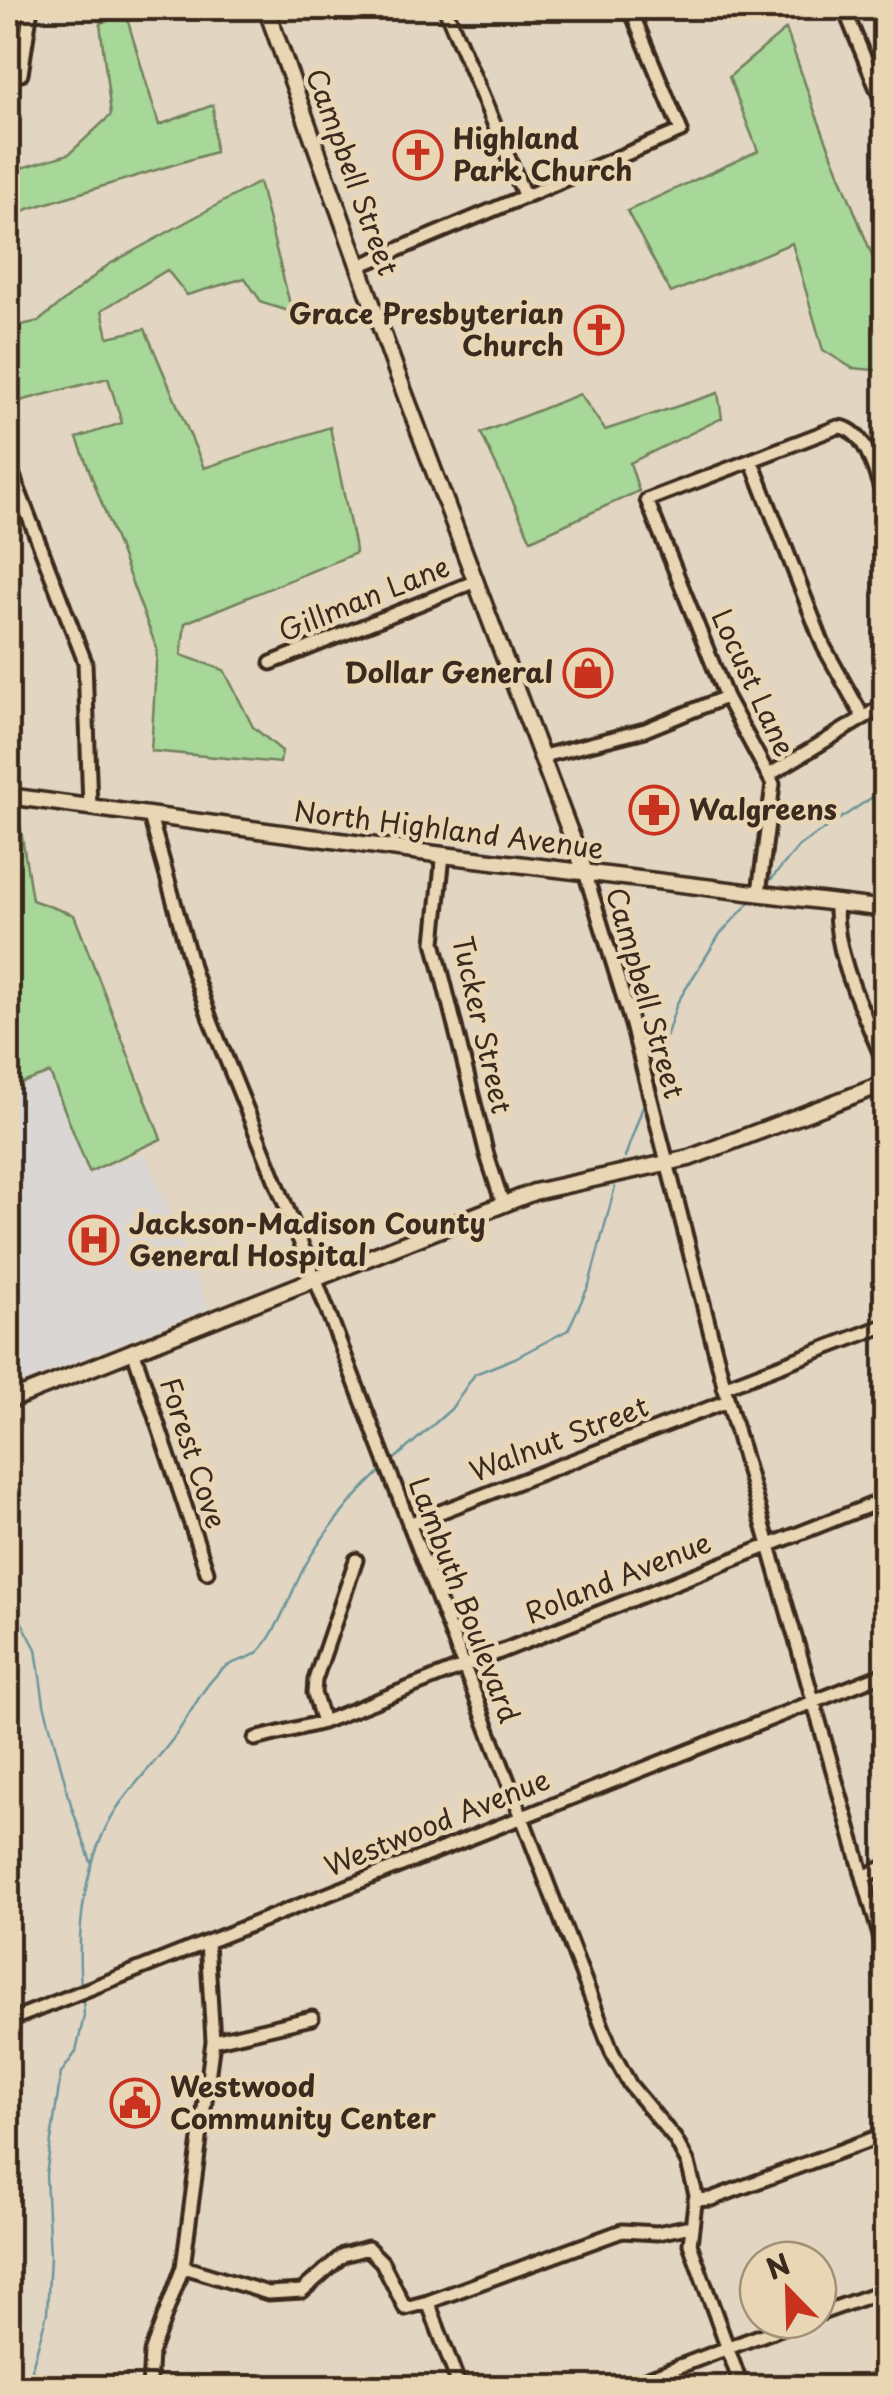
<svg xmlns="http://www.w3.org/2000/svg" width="893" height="2395" font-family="'Playpen Sans',sans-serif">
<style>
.built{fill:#dad6d4}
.green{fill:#a8d899;stroke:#72815c;stroke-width:2.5}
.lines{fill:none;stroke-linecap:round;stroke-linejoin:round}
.stream{stroke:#6d959a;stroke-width:2.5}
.minor-casing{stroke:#3b2a1e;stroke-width:19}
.major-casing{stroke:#3b2a1e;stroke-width:21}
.minor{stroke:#e9d6b4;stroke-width:11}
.major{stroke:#e9d6b4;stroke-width:14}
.labels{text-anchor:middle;stroke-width:9;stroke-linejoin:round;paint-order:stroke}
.poi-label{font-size:28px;font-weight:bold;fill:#3b2a1e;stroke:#e9d6b4;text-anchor:start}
.street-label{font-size:28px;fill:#3b2a1e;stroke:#e9d6b4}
</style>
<rect width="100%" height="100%" fill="#e2d6c3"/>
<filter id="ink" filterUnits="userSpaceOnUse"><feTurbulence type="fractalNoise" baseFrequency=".01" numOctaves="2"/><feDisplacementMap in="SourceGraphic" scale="20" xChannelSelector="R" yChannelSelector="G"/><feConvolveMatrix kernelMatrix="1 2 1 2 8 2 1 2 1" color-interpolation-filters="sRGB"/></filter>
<g filter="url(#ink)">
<!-- built -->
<path class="built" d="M8,1056L19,1083L50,1072L89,1172L145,1154L209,1308L8,1389Z"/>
<!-- green -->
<path class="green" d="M126,15L159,125L213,105L215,152L28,209L8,222V172L69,154L111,115L100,23Z
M786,29L815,112L885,288V371L852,368L823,350L792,243L671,293L627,211L758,151L729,77Z
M259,182L292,312L262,303L245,278L187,295L167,270L102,310L108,337L145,329L204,468L330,427L356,553L185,623L181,655L224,670L253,727L282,751L280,763L151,751L157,649L77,438L122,423L108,378L12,403L8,399V328L39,321L108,265Z
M718,393L722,418L630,463L639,491L531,540L481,433L580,394L605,430Z
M8,811H18L32,900L74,915L161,1139L89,1172L50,1073L19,1084L8,1056Z"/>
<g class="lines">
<!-- stream -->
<path class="stream" d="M767,884L799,846L886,788
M652,1081L677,1003L720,934L751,901
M625,1157L646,1098
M389,1464L451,1409L475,1374L515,1358L568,1330L589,1285L615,1187
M8,1596L36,1649L44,1704L72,1808L92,1865
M81,1986C76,1928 85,1857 117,1808C134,1783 157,1761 175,1736C191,1714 202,1686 224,1668C234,1660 249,1660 258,1652C277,1635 293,1587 306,1564C326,1530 354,1496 383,1469
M37,2388L32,2368L47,2313L50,2256L46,2175L61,2073L76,2052L84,2016L83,1999"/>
<!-- minor casing -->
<g class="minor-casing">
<path id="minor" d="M445,8L525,197
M844,8L886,111
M21,74L31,8
M359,266L681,131L630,8
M885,266H886
M752,462L824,647L863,717
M8,463L85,662L90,807
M271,663L476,581
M543,756L645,730L726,697
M769,775L886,704
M150,816L194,973L212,1024L315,1278L612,2052L630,2085L675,2139L688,2163L696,2195L690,2244L742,2388
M443,855L434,942L487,1155L503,1204
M585,872L632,1025L728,1401L886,1957
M759,893L773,784L726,697L647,500L838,427C868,428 876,479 886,503
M836,903C834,958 866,1016 886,1067
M133,1350L207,1572
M724,1387L886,1325
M409,1524L728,1401
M323,1722L314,1693L315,1680L356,1560
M255,1739L323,1722L886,1499
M864,1877L886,1866
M8,2021L886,1673
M213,2041L312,2018
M695,2200L711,2199L886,2134
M183,2267L268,2293L302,2291L343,2255L368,2248L382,2262L405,2308L428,2302L460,2388
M428,2302L622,2231L657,2233L691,2226
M818,2314L886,2290
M149,2388L151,2353L183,2267L213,2041L207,1942
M622,2388L802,2320"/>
</g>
<!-- major casing -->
<g class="major-casing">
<path id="major" d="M266,8L397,373L585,872
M8,796L443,855L886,909
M8,1401L534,1192L689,1158L886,1083"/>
</g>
<!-- minor -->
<use href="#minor" class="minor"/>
<!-- major -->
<use href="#major" class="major"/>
</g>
</g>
<!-- icons -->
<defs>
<g id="church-ring" transform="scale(2.5)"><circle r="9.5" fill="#e9d6b4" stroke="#c8321e" stroke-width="1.5"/><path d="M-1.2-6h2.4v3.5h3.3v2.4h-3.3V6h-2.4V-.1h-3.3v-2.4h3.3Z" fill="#c8321e"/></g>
<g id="shop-ring" transform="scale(2.5)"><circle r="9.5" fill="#e9d6b4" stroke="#c8321e" stroke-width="1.5"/><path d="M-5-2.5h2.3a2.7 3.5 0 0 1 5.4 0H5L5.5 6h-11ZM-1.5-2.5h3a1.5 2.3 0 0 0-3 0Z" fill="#c8321e"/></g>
<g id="pharmacy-ring" transform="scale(2.5)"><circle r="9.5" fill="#e9d6b4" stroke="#c8321e" stroke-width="1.5"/><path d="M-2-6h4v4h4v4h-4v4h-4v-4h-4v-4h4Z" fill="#c8321e"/></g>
<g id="hospital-ring" transform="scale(2.5)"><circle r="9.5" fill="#e9d6b4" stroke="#c8321e" stroke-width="1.5"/><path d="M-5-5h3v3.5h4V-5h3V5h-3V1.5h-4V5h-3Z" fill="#c8321e"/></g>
<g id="civic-ring" transform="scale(2.5)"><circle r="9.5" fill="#e9d6b4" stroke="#c8321e" stroke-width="1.5"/><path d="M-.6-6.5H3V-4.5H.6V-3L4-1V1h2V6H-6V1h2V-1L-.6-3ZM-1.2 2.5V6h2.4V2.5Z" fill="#c8321e"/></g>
</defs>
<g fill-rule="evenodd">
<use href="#church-ring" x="418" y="155"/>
<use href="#church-ring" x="599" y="330"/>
<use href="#shop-ring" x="588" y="673"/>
<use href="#pharmacy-ring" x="654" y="810"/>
<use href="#hospital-ring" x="94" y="1240"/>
<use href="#civic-ring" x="135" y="2103"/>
</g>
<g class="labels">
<!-- poi labels -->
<g class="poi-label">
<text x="453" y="149">Highland<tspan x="453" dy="32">Park Church</tspan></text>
<text x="564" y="324" text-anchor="end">Grace Presbyterian<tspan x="564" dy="32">Church</tspan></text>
<text x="553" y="683" text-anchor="end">Dollar General</text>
<text x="689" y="820">Walgreens</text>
<text x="129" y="1234">Jackson-Madison County<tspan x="129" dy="32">General Hospital</tspan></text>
<text x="170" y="2097">Westwood<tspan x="170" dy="32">Community Center</tspan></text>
</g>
<!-- street labels -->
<g class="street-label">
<text transform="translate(352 172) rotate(70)" y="10">Campbell Street</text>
<text transform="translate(364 599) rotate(-22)" y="10">Gillman Lane</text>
<text transform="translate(753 683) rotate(65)" y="10">Locust Lane</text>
<text transform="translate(449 830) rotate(7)" y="10">North Highland Avenue</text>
<text transform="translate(645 993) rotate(74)" y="10">Campbell Street</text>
<text transform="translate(482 1025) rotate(77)" y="10">Tucker Street</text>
<text transform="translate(559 1439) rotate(-21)" y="10">Walnut Street</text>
<text transform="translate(193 1453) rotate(72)" y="10">Forest Cove</text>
<text transform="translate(618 1578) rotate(-22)" y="10">Roland Avenue</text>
<text transform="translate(464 1600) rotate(69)" y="10">Lambuth Boulevard</text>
<text transform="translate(437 1823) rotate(-22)" y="10">Westwood Avenue</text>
</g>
</g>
<!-- margin -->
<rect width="893" height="2395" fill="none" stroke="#e9d6b4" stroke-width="40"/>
<rect x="20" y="20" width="853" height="2355" fill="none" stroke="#3b2a1e" stroke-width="4" filter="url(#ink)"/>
<!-- north arrow -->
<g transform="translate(788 2290) rotate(337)"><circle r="48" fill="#e9d6b4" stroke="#a39178" stroke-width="2.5"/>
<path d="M0-8L18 38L0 25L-18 38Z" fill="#c8321e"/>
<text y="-15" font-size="28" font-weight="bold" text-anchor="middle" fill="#3b2a1e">N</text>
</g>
</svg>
